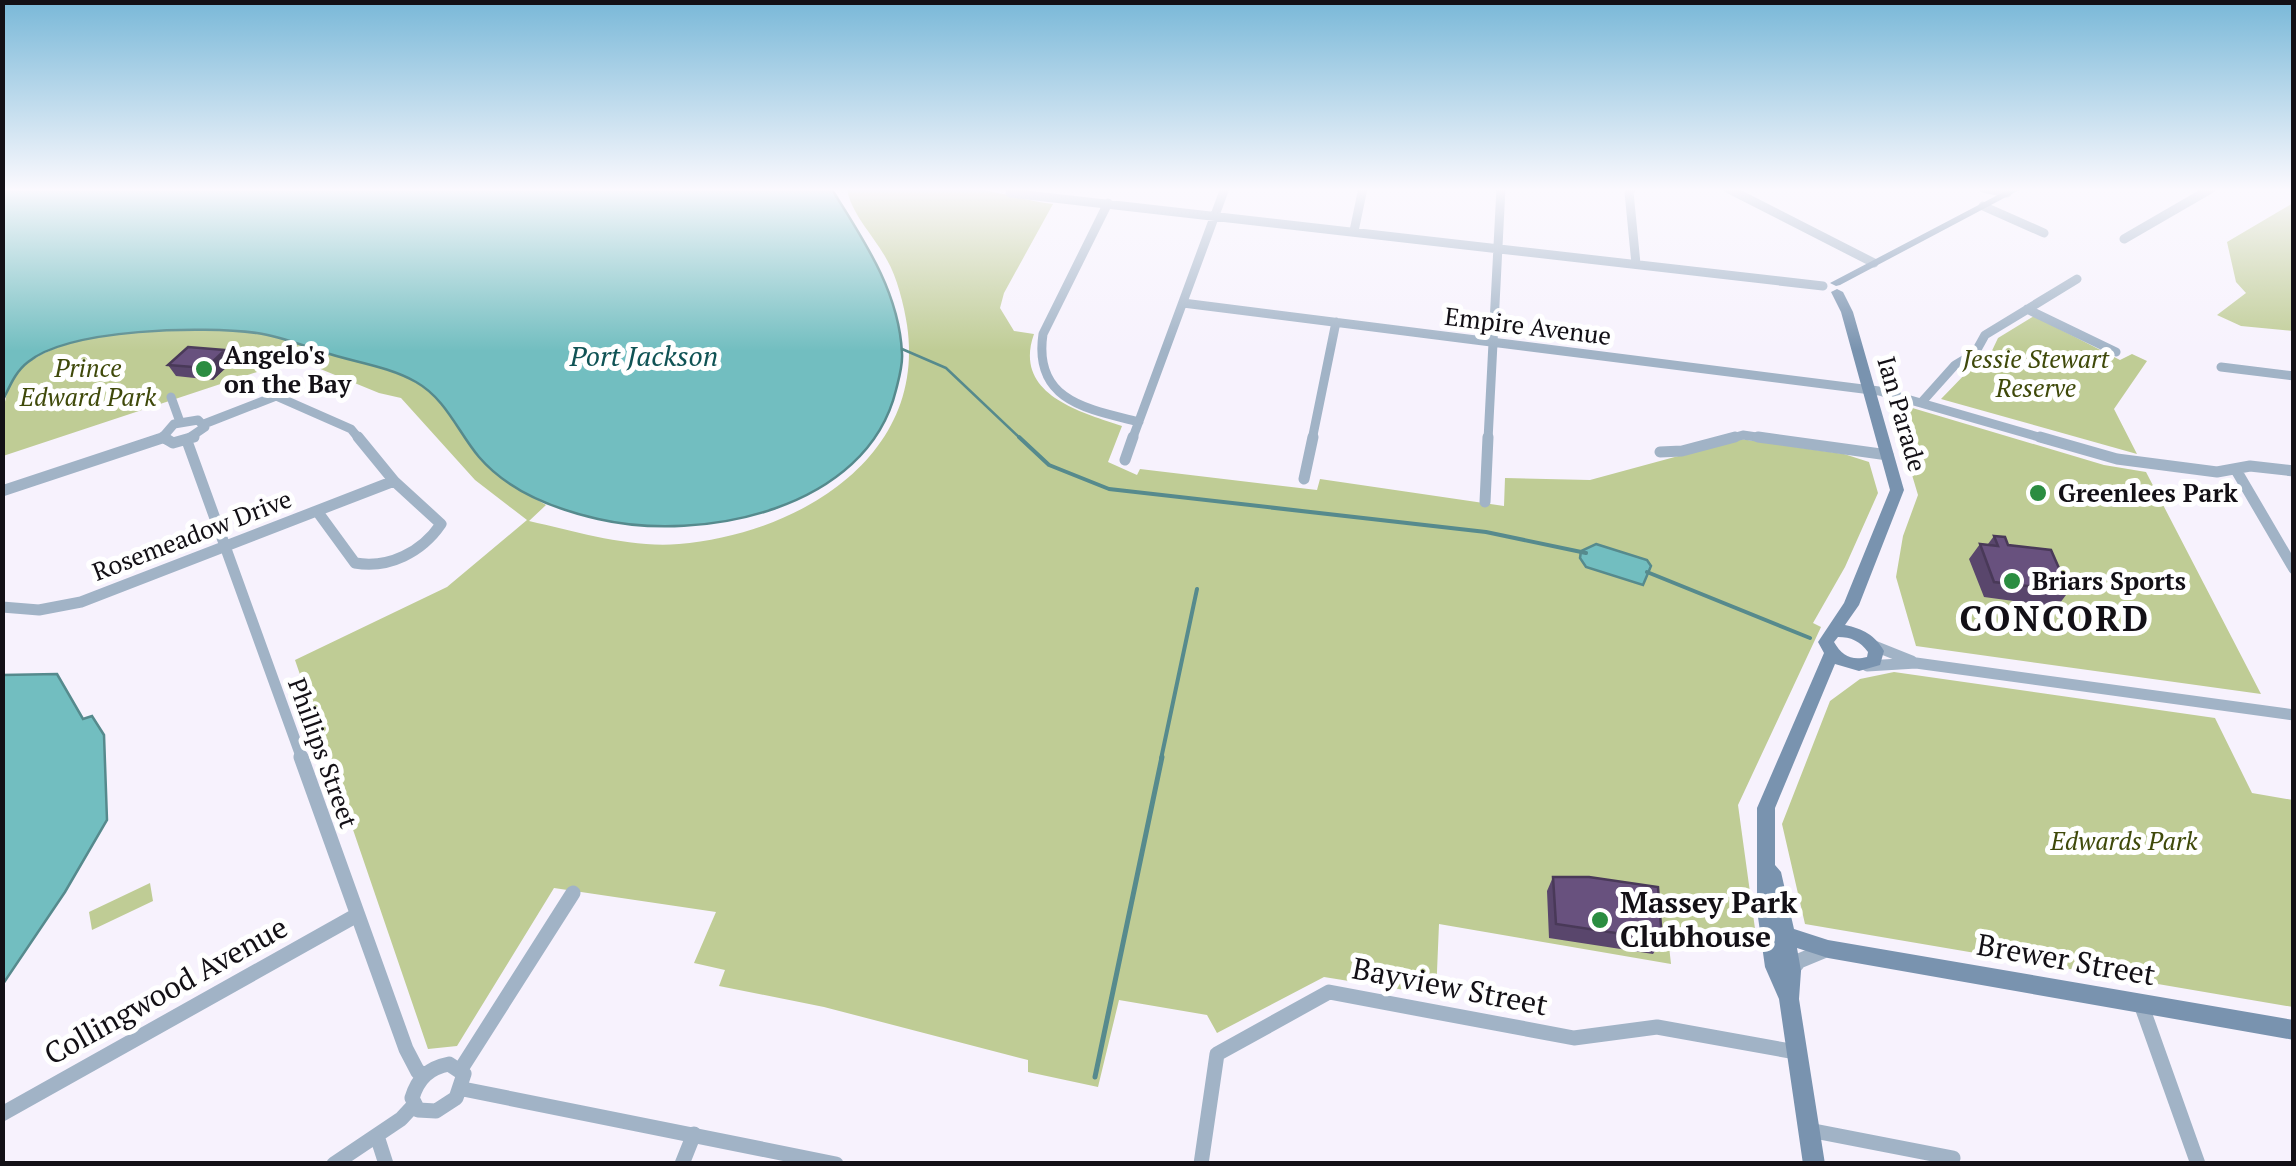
<svg xmlns="http://www.w3.org/2000/svg" width="2296" height="1166" font-family="'PT Serif',serif">
<style>
.green{fill:#bfcc95}
.water{fill:#72bec0;stroke:#568a8d;stroke-width:2.5}
.lines{fill:none;stroke-linecap:round;stroke-linejoin:round}
.stream-far2{stroke:#568a8d;stroke-width:2.5}
.stream-far1{stroke:#568a8d;stroke-width:4}
.stream{stroke:#568a8d;stroke-width:5}
.minor-far2{stroke:#a1b3c6;stroke-width:9}
.minor-far1{stroke:#a1b3c6;stroke-width:11}
.minor{stroke:#a1b3c6;stroke-width:15}
.secondary{fill:#7993af;fill-rule:evenodd}
.wall{fill:#59466c}
.shaded-wall{fill:#493958}
.building{fill:#68517e;stroke:#493958;stroke-width:2.5}
.poi-dot{fill:#2b8d41;stroke:#fff;stroke-width:4}
.labels{text-anchor:middle;stroke-width:10;stroke-linejoin:round;paint-order:stroke}
.street-label{font-size:25px;fill:#131016;stroke:#fff}
.poi-label{font-size:25px;font-weight:bold;fill:#131016;stroke:#fff;text-anchor:start}
.park-label{font-size:25px;font-style:italic;fill:#3f490a;stroke:#fff}
.water-label{font-size:28px;font-style:italic;fill:#105355;stroke:#fff}
.near-poi-label{font-size:30px;font-weight:bold;fill:#131016;stroke:#fff;text-anchor:start}
.near-street-label{font-size:30px;fill:#131016;stroke:#fff}
.district-label{font-size:35px;font-weight:bold;letter-spacing:2.5px;fill:#131016;stroke:#fff}
</style>
<rect width="100%" height="100%" fill="#f7f2fd"/>
<!-- green -->
<path class="green" d="M847,188C886,188 928,184 968,188C998,191 1023,200 1053,204L1004,293L1000,308L1014,331L1034,334C1013,393 1077,411 1122,426L1108,462L1137,475L1140,469L1317,490L1320,479L1504,506L1505,478L1590,480L1741,439L1844,454L1869,462L1878,493L1845,567L1813,623L1821,627L1738,805L1756,936L1683,926L1668,937L1671,964L1439,924L1436,995L1324,977L1217,1033L1207,1015L1119,1000L1098,1087L1028,1072V1060L824,1007L719,986L725,970L694,963L716,912L554,888L457,1046L428,1049L295,660L447,587L527,520L475,480L401,398L379,393L296,359L3,456C3,428 0,399 15,376C54,324 196,327 255,333C281,336 304,347 328,354C357,362 389,368 415,382C445,398 458,432 479,457C497,478 523,491 546,505L529,521C578,532 629,548 679,544C796,534 927,459 907,325C904,305 897,277 887,260C875,237 850,213 847,188Z
M2293,203V331L2241,326L2217,315L2246,293L2236,282L2227,242Z
M2034,316L2120,360L2132,354L2147,361L2114,409L2137,454L1941,399L1970,369L1989,357L1998,338Z
M1899,404L2104,465L2146,472L2261,694L1916,646L1896,577L1903,536L1918,495L1892,408Z
M1894,672L2215,718L2252,793L2293,800V1007L1805,924L1782,824L1830,701L1860,679Z
M150,883L153,901L92,930L89,912Z"/>
<!-- water -->
<path class="water" d="M3,188H831C863,239 899,291 902,353C903,365 899,378 896,390C867,510 701,543 598,519C554,509 509,492 479,457C458,432 446,399 416,382C388,366 353,362 323,352C301,345 280,336 257,333C204,326 70,328 28,362C15,372 10,386 3,400Z
M1596,544L1647,560L1651,566L1643,585L1586,567L1580,558L1581,551Z
M57,674L83,719L92,716L104,735L107,820L65,892L3,984V675Z"/>
<g class="lines">
<!-- stream-far2 -->
<path class="stream-far2" d="M902,349L946,368L1022,440"/>
<!-- stream-far1 -->
<path class="stream-far1" d="M1019,437L1049,465L1109,489L1486,532L1586,553
M1647,572L1810,638
M1161,759L1197,589"/>
<!-- stream -->
<path class="stream" d="M1095,1077L1162,757"/>
<!-- minor-far2 -->
<path class="minor-far2" d="M1632,188L1629,192L1636,264
M1727,188L1874,263
M1983,188L2007,193
M1010,193L1823,286
M1108,203L1043,334C1033,401 1087,409 1139,422
M1983,206L2044,233
M1354,231L1363,188
M2124,239L2212,188
M1183,303L1879,391L2049,440
M2027,309L2116,352
M2221,367L2294,376
M171,397L180,422
M1921,403L1955,365L1975,353L1985,335L2077,279
M204,424L276,396L351,429L360,440
M157,440L162,438
M166,440L162,438L174,424L198,420L205,427L186,440
M1132,440L1225,188
M1312,440L1336,322
M1488,440L1501,188
M1725,440L1743,435L1777,440"/>
<!-- minor-far1 -->
<path class="minor-far1" d="M163,437L173,443L194,437
M1758,437L1888,455
M2040,437L2117,459L2217,472L2250,466L2294,471
M187,441L302,759
M1660,452L1682,451L1735,437
M1125,460L1133,437
M2236,470L2294,569
M1304,479L1313,437
M2,491L162,438
M1485,502L1488,437
M317,511L355,563C389,569 422,552 441,524L394,481L358,437
M2,607L39,610L81,602L394,481
M1872,645L1912,661
M1867,666L1916,663L2294,715"/>
<!-- minor -->
<path class="minor" d="M301,757L406,1049L418,1072L425,1074
M1791,971L1799,961L1828,949
M2141,1004L2198,1164
M449,1064L464,1074L456,1098L436,1111L418,1110L412,1098C418,1078 429,1068 449,1064Z
M461,1069L573,893
M463,1089L836,1164
M2,1114L357,915
M1809,1130L1953,1158
M377,1136L386,1164
M334,1164L401,1119L414,1105
M682,1164L694,1134
M1201,1164L1217,1054L1329,992L1574,1038L1657,1027L1796,1052"/>
<!-- secondary -->
<path class="secondary" d="M2011,188H2023L1840,285L1836,286L1830,283Z
M1837,289L1843,292L1853,312L1904,490L1859,605L1845,625C1863,629 1875,635 1884,651L1880,665L1859,671L1835,664L1775,808V865L1781,872L1794,929L1828,940L2294,1020V1040L1828,958L1797,948L1801,971L1799,999L1825,1164H1803L1779,999L1765,967L1757,910V808L1824,653L1818,642L1844,603L1890,490L1841,312L1831,292ZM1838,637C1851,637 1860,641 1868,652L1867,657C1852,661 1842,656 1834,642Z"/>
</g>
<!-- wall -->
<path class="wall" d="M232,362L213,380L176,376L168,365Z
M1994,536L2069,591L2057,607L1984,597L1969,559L1980,544H1988Z
M1553,877L1662,940L1653,954L1549,938L1547,891Z"/>
<!-- shaded-wall -->
<path class="shaded-wall" d="M225,350L232,362L213,380L206,368Z"/>
<!-- building -->
<path class="building" d="M188,347L225,350L206,368L168,365Z
M1994,536L2005,537L2008,545L2051,550L2069,591L1994,582L1980,544L1998,546Z
M1553,877H1589L1658,887L1662,940L1556,924Z"/>
<!-- sky -->
<linearGradient id="sky" x2="0" y2="1"><stop stop-color="#79b8d8"/><stop offset="0.54" stop-color="#fbf9fe"/><stop offset="1" stop-color="#fbf9fe" stop-opacity="0"/></linearGradient>
<rect width="2296" height="351" fill="url(#sky)"/>
<!-- markers -->
<g class="poi-dot">
<circle cx="204" cy="369" r="10"/>
<circle cx="2038" cy="493" r="10"/>
<circle cx="2012" cy="581" r="10"/>
<circle cx="1600" cy="920" r="10"/>
</g>
<g class="labels">
<!-- street labels -->
<g class="street-label">
<text transform="translate(1528 326) rotate(7)" y="9">Empire Avenue</text>
<text transform="translate(1902 414) rotate(74)" y="9">Ian Parade</text>
<text transform="translate(192 535) rotate(-21)" y="9">Rosemeadow Drive</text>
<text transform="translate(323 753) rotate(70)" y="9">Phillips Street</text>
</g>
<!-- poi labels -->
<g class="poi-label">
<text x="224" y="364">Angelo's<tspan x="224" dy="29">on the Bay</tspan></text>
<text x="2058" y="502">Greenlees Park</text>
<text x="2032" y="590">Briars Sports</text>
</g>
<!-- park labels -->
<g class="park-label">
<text x="2036" y="368">Jessie Stewart<tspan x="2036" dy="29">Reserve</tspan></text>
<text x="88" y="377">Prince<tspan x="88" dy="29">Edward Park</tspan></text>
<text x="2124" y="850">Edwards Park</text>
</g>
<!-- water labels -->
<g class="water-label">
<text x="644" y="366">Port Jackson</text>
</g>
<!-- near-poi labels -->
<g class="near-poi-label">
<text x="1620" y="913">Massey Park<tspan x="1620" dy="34">Clubhouse</tspan></text>
</g>
<!-- near-street labels -->
<g class="near-street-label">
<text transform="translate(2066 960) rotate(10)" y="10">Brewer Street</text>
<text transform="translate(1450 987) rotate(11)" y="10">Bayview Street</text>
<text transform="translate(166 991) rotate(-29)" y="10">Collingwood Avenue</text>
</g>
<!-- district labels -->
<g class="district-label">
<text x="2055" y="631">CONCORD</text>
</g>
</g>
<!-- border -->
<rect width="2296" height="1166" fill="none" stroke="#131016" stroke-width="10"/>
</svg>
